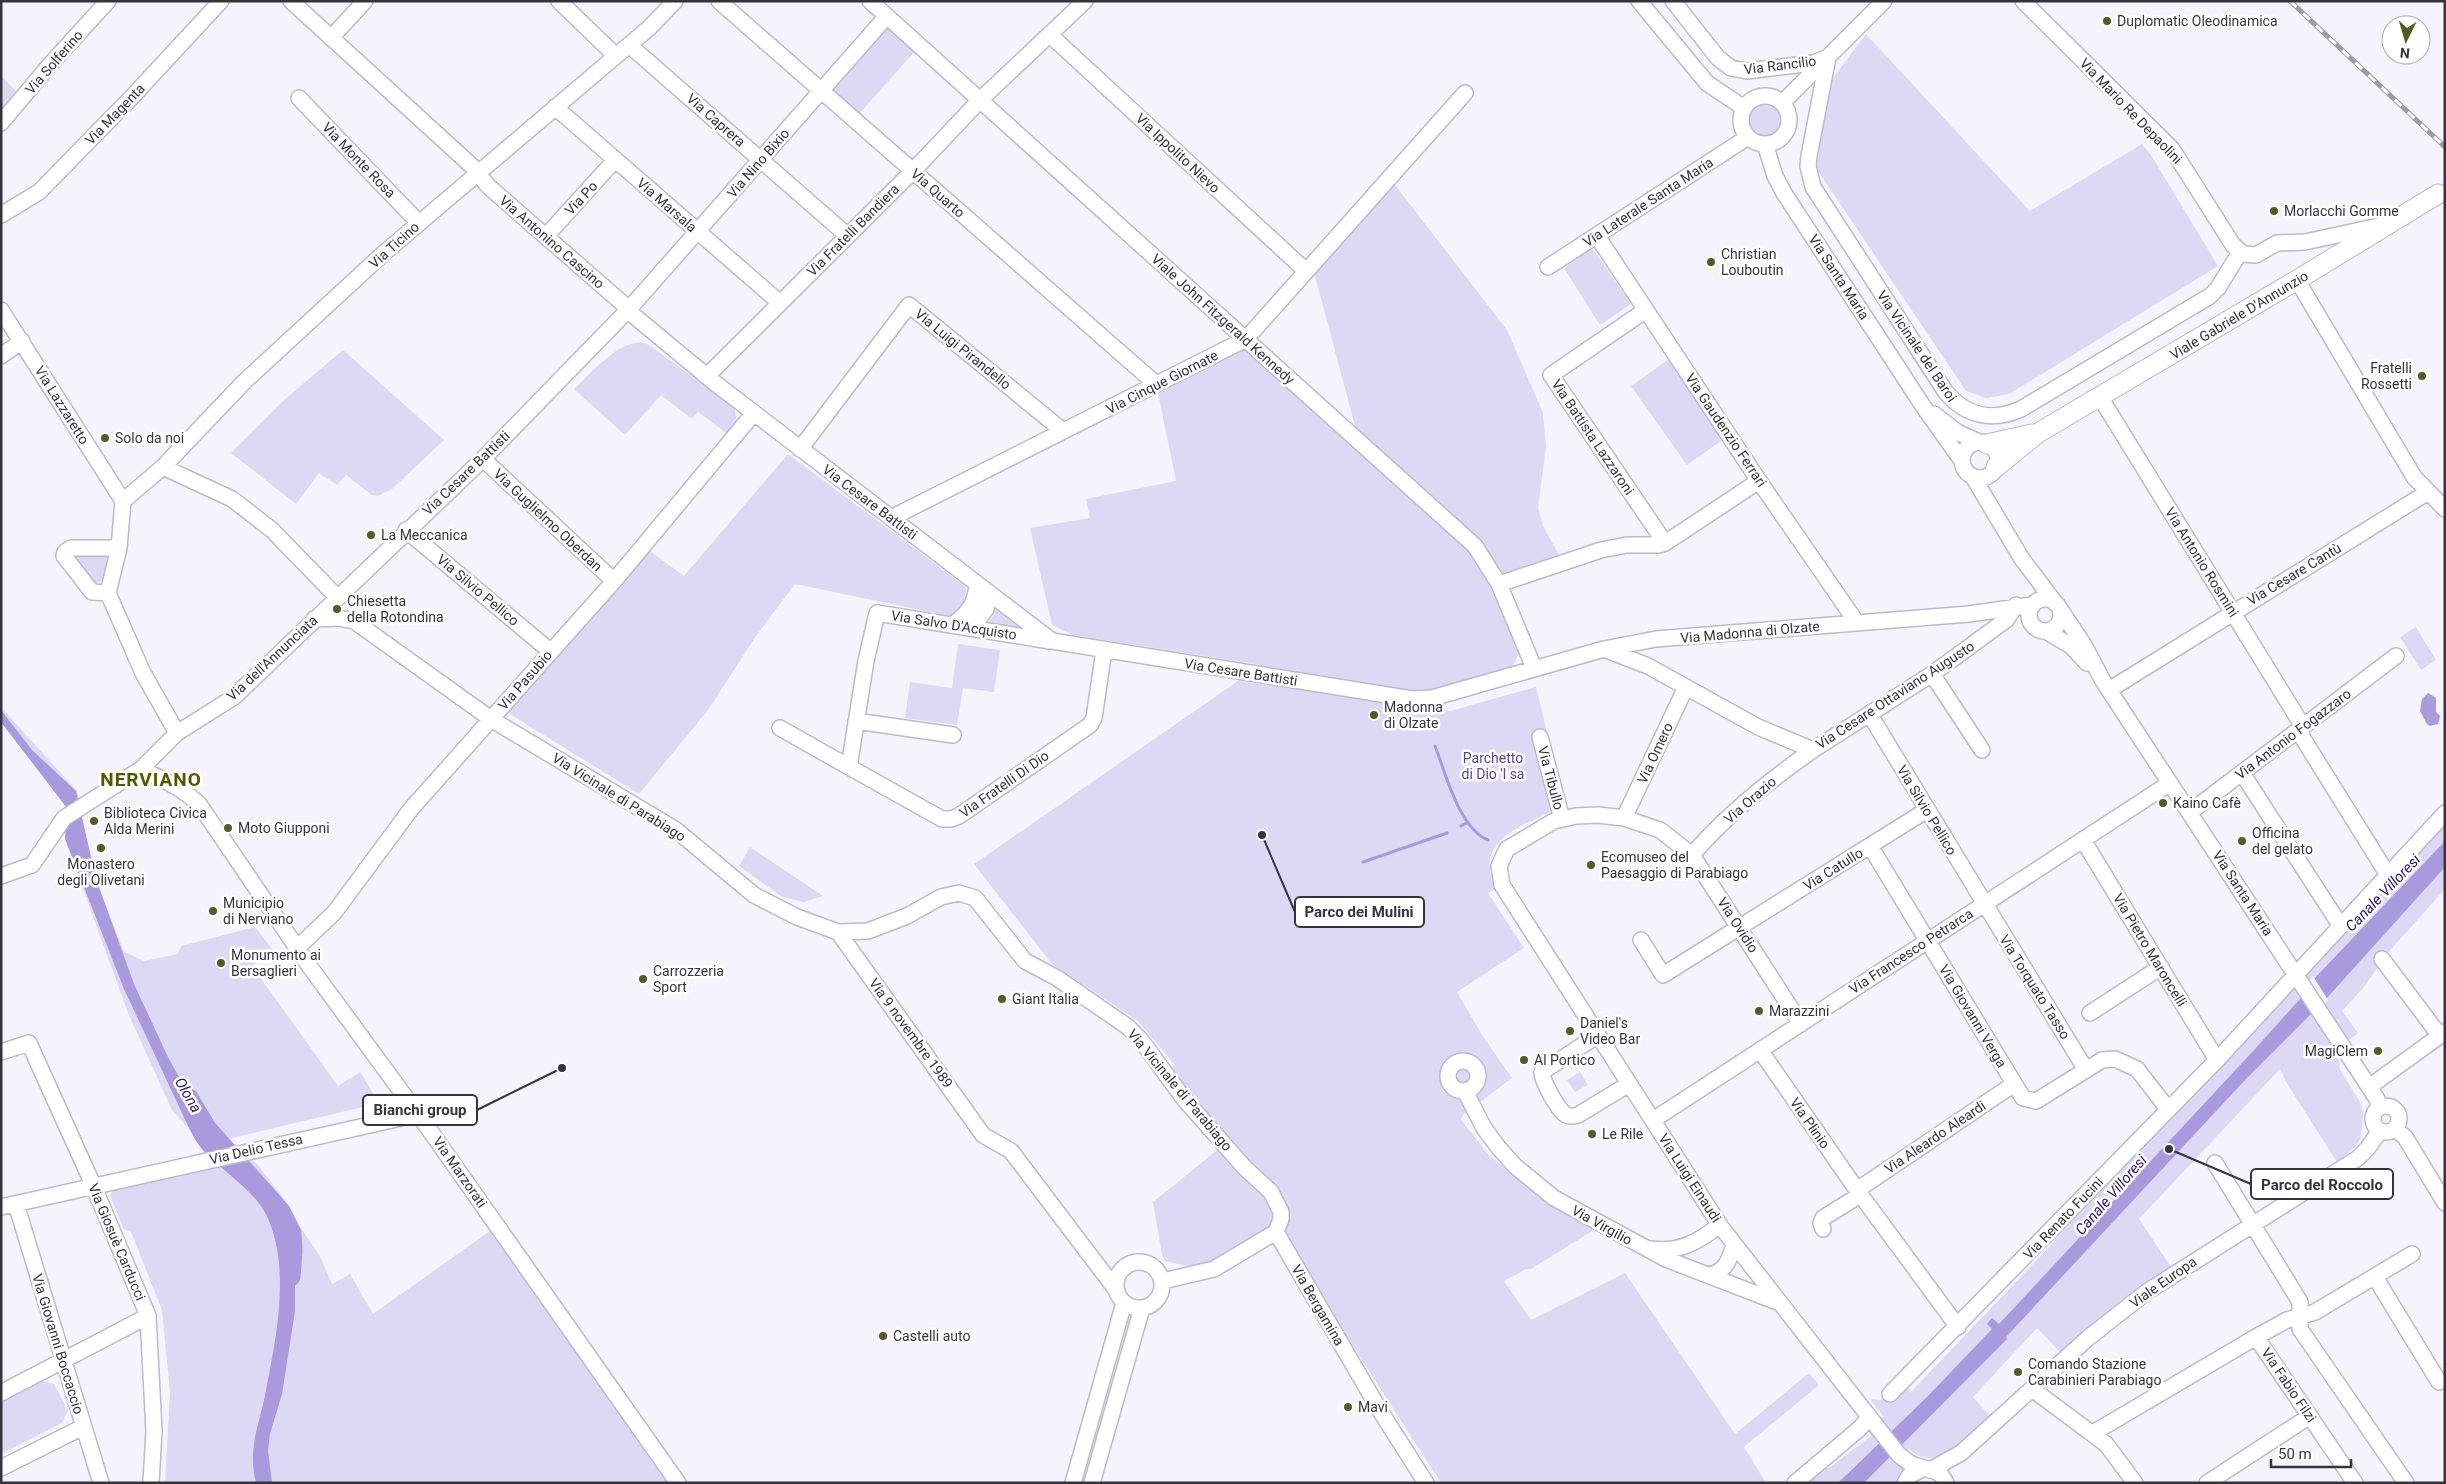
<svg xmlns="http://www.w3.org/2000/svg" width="2446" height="1484" font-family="Roboto,sans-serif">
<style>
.green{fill:#ddd8f4}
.water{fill:#a89add}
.pier{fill:#f5f4fc}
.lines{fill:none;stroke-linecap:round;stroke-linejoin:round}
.stream{stroke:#a89add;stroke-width:3}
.river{stroke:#a89add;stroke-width:19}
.minor-casing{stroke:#bcb9cd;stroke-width:18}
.major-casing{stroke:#bcb9cd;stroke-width:21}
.minor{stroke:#fff;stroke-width:15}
.major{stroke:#fff;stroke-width:19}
.rail-casing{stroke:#9c9ba3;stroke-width:5}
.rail{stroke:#fff;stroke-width:3;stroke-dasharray:9;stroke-linecap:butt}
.poi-dot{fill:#565a27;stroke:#fff;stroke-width:2}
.labels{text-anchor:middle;stroke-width:5;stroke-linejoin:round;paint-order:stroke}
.poi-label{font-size:14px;fill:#35343c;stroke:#fff;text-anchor:start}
.street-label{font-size:14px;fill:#35343c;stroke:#fff}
.park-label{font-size:14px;fill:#5b4595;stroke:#fff}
.water-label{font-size:15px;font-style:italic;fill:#2f1260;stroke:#fff}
.district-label{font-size:19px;font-weight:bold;letter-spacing:1px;fill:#545800;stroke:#fff}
.leader{fill:none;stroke:#35343c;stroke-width:2}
.callout-dot{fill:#35343c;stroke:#fff;stroke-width:2}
.callout{fill:#fff;stroke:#35343c;stroke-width:2}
.callout-label{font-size:15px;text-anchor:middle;font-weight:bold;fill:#35343c}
</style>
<rect width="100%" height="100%" fill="#f5f4fc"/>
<!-- green -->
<path class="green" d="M886,26L916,50L859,114L830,90Z
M1866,34L2030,211L2142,144L2151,155L2218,266L2009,394L1986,398L1966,391L1814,165L1830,82Z
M1,76L16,91L1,110Z
M1747 121a18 18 0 1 1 36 0a18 18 0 1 1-36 0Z
M1392,184L1395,185L1507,330L1543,413L1546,447L1538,508L1543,526L1564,564L1497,590L1518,643C1518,651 1519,658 1513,665C1504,675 1445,691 1430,693C1404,696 1368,690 1341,689L1450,711L1536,687L1550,745L1539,746L1553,806L1550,807L1551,812C1518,827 1471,844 1497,888L1488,893L1524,948L1457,992L1482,1035L1512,1078L1463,1115L1461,1120L1489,1155L1549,1205L1594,1230L1531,1269H1526L1504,1281L1531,1320L1625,1273L1735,1434L1809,1373L1819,1385L1744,1447L1766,1483H1441L1274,1223L1217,1260L1191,1267L1165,1261L1162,1255L1153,1202L1226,1143L1171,1068L1175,1065L1138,1021L1052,964L974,864L1261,665L1073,635L1052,625L1030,528L1090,518L1086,499L1176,481L1158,393L1231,353L1247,350L1345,437L1355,426L1314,272Z
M1592,248L1631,304L1600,325L1564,268Z
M641,342L649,345L734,407C738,420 736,425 729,435L698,412L692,419L661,395L625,435L574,389C593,372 614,344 641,342Z
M343,350L444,440L392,489L378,496L372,495L346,475L337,485L319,473L296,504L231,453L284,400Z
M1669,359L1725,438L1687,465L1631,386Z
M788,454L966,587C965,602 964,609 950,616L795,584L756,636L708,710L639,794L505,711L650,551L684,576Z
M72,553L110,554L105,579L94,585L69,558Z
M996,606L1024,630L987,624L993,616Z
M2416,627L2436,660L2421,670L2400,637Z
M958,644L1000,650L994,692L963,688L957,725L905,718L910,682L952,688Z
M1,707L77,791L82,823L95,877L124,952L144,961L178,954L181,946L255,927L273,950L252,966L338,1086L360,1072L378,1101L367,1106L228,1139L257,1164L281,1195L293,1217L320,1256L332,1284L350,1274L373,1314L490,1231L668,1483H165L170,1392L162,1310L131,1232L124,1229L110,1196L112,1191L117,1187L193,1155L208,1151L172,1110L128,1013L65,839L67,808L1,722Z
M2445,820V889L2386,955L2364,987L2342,1011L2358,1033L2335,1052L2339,1059L2340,1070L2361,1104L2363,1114L2361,1137L2356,1146L2337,1162L2286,1082L2280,1069L2139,1219L2171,1267L2129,1297L2061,1353L2037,1328L1973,1397L1991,1417C1971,1436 1937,1476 1909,1449L1904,1454L1909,1483H1801L1821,1467L1829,1468L1872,1435L1866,1429L1879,1417H1884L1870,1399L1881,1400L1900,1379L1909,1387L1910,1393L2054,1242L2050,1238Z
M750,847L823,896L804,902L782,897L739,866Z
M1580,1072L1588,1085L1575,1092L1567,1080Z
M42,1381L54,1384L68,1411L62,1423L1,1454V1402Z"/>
<!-- water -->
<path class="water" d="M2428,693L2436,698V712L2440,716L2438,724L2430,726L2427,724L2420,711L2422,699Z
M1,710L32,750L76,791L96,879L134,984L168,1057L212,1137L222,1150L241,1164L264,1188L287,1224L295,1261V1311L282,1394L270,1434L268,1451L272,1483H256C247,1447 260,1424 266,1390C276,1338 289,1277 271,1226C258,1189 224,1175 201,1148C196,1142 193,1135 189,1128L124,989L65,839L67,808L1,722Z
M2445,841V867L2326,999L2245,1080L2006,1337L2007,1339L1864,1483H1838L1928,1396L1992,1329L1987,1324L1992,1318L1999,1324L2255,1049L2300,999L2313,980Z"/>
<!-- pier -->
<path class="pier" d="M2313,976L2328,1000L2313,1015L2299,995Z"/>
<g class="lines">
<!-- stream -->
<path class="stream" d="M1435,746C1446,774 1459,828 1488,840
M1461,826L1468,822
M1363,862L1447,833"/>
<!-- river -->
<path class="river" d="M189,1098L207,1128L281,1211L292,1233L293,1251L291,1277"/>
<!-- minor casing -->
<g class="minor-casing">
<path id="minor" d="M291,1L473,167L488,186L629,309L633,315L715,383L1052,641L1412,699L1432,698L1604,649L1656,639L1969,614L2032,605
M559,1L616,56
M719,1L1156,384
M870,1L1475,546L1499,584L1534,668
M1639,1L1707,83L1744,108
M1673,1L1718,58L1731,68L1747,71L1814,63L1828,57
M2023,1L2172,149L2233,245L2243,254L2256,255L2277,243L2305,242L2379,226
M1050,35L1306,271
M331,38L365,1
M629,45L848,236
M1828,57L1809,156L1808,166L1813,187L1945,391C1965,416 1992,422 2021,409L2210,296L2218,288L2240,252
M1741 120a24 24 0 1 1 48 0a24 24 0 1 1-48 0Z
M299,98L419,223
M1782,103L1884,1
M555,107L780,303
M1,123L48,67L108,1
M1765,144L1775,176L1784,193L1923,406L1962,461
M1,215L39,192L131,98L221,1
M546,236L615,160
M1597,236L1759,481L1857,623
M1548,267L1748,137
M2297,280L2414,477L2445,509
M1,310L123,501
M1646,310L1551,375L1665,543
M1,356L22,341
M707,376L913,171L980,100L1085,1
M2100,397L2299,720L2302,737L2388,875
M1934,414L1957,432L1979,442
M1962 460a18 18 0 1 1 36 0a18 18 0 1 1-36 0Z
M800,449L909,305L1063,431
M483,459L614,581
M163,467L232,499L272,530L337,597
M1973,477L2022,559L2056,604
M123,501L163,467L245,381L384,253L649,28L675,1
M123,501L119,548L108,593L143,673L177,733
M891,518L1246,339L1465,93
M406,530L550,651
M1499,584L1601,550L1627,545H1658L1665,543L1759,481
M108,593L92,592L64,556L65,552L71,548H119
M2029 615a16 16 0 1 1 32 0a16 16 0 1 1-32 0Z
M2060,609L2084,645L2103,681L2377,1099L2379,1107
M314,619L338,618L354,621L491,719L676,830L754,895L797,917L838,932L868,931L907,916L941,897L959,893L975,898L1025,961L1057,978L1128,1027L1141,1040L1184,1099L1244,1167L1271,1192L1281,1212V1219L1276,1232
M952,625C968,614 976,603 977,584
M972,628L986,609L989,593
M2046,631L2071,646L2087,663
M1604,649L1648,666L1758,727L1813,750L1932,674L2006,620L2016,605
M1932,674L1982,750
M2109,690L2428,492
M1870,715L2086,1070
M856,721L953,735
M780,728L849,767L866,661L877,613L1050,641
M1540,737L1562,819
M849,767L942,819H951L959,816L1090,725L1094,718L1104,650
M141,769L177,733L234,697L483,459L629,309L887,16
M2242,773L2340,925
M2190,812L2396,656
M1624,818L1686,687
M2083,840L2217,1060
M1870,846L2023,1098L2036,1101L2102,1060L2115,1059L2137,1069L2168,1109
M1692,855C1726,815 1770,780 1813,750
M1,876L32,865L64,818L141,769C162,779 182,788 199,804L310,967L431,1132L678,1483
M838,932L983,1135L1011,1151L1117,1291
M1641,940L1663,975L1927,810
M297,948L334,913L411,809L614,581L754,413
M2382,959L2440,1036
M2090,1013L2161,967
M1801,1024L1692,855L1660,830L1624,818L1598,815L1576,816L1554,821L1507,849L1499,866L1502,885L1721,1227L1899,1455L1911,1464L1924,1468
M1598,1035L1542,1072C1541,1080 1559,1111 1566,1115C1570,1117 1574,1116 1578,1115L1629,1084
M1760,1050L1857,1190L1958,1327
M1,1052L29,1043L94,1187L148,1316L154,1431L151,1483
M1448 1076a15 15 0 1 1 30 0a15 15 0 1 1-30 0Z
M2369,1087L2445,1032
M1465,1091L1484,1128L1498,1147L1515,1166L1554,1198L1666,1259L1780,1303
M2373 1119a13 13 0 1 1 26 0a13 13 0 1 1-26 0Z
M1653,1120L2170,783
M2395,1129L2405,1137L2445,1203
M2215,1163L2300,1302V1329L2406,1483
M1857,1190L2014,1084
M16,1204L101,1483
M1,1207L419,1114
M1823,1229L1821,1223L1823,1218L1860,1195
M1651,1249C1679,1253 1698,1242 1720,1225
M1116 1285a23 23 0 1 1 46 0a23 23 0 1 1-46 0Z
M1707,1275C1725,1274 1730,1259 1734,1244
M2375,1277L2439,1382
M1163,1281L1214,1269L1276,1232L1379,1409L1426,1483
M2256,1337L2355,1483
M2032,1389L2106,1444L2135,1483
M1,1393L148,1316
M1890,1394L2217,1060L2445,813
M2093,1433L2256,1337L2287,1320L2315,1312L2412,1254
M1,1468L83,1427
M1932,1469L1961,1453L2088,1338L2148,1291L2358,1158L2367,1149L2380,1131
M1073,1483L1124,1303
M1092,1483L1142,1308
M1795,1483L1859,1429L1869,1418
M1905,1483L1909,1476L1924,1468L1940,1473L1946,1483
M2207,1483L2310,1416"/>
</g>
<!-- major casing -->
<g class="major-casing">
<path id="major" d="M1987,444L2032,434
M1996,467L2038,433L2297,280L2438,194"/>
</g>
<!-- minor -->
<use href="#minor" class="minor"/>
<!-- major -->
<use href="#major" class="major"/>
<!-- rail casing -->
<g class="rail-casing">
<path id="rail" d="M2290,1L2445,147"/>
</g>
<!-- rail -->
<use href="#rail" class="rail"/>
</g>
<!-- markers -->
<g class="poi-dot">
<circle cx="2107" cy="21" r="5"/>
<circle cx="2274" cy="211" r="5"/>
<circle cx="1711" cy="262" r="5"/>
<circle cx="2422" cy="376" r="5"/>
<circle cx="105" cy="438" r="5"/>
<circle cx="371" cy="535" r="5"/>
<circle cx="337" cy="609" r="5"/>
<circle cx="1374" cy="715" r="5"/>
<circle cx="2163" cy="803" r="5"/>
<circle cx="94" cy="821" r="5"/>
<circle cx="228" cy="828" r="5"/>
<circle cx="2242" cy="841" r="5"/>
<circle cx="101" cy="848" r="5"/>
<circle cx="1591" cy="865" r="5"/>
<circle cx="213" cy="911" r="5"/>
<circle cx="221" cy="963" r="5"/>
<circle cx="643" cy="979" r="5"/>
<circle cx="1002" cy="999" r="5"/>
<circle cx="1759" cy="1011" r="5"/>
<circle cx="1570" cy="1031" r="5"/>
<circle cx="2378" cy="1051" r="5"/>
<circle cx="1524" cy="1060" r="5"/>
<circle cx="1592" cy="1134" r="5"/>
<circle cx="883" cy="1336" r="5"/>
<circle cx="2018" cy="1372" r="5"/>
<circle cx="1348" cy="1407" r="5"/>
</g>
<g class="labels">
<!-- poi labels -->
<g class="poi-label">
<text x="2117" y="26">Duplomatic Oleodinamica</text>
<text x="2284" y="216">Morlacchi Gomme</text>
<text x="1721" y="259">Christian<tspan x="1721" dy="16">Louboutin</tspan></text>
<text x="2412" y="373" text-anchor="end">Fratelli<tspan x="2412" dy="16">Rossetti</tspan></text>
<text x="115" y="443">Solo da noi</text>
<text x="381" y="540">La Meccanica</text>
<text x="347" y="606">Chiesetta<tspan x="347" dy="16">della Rotondina</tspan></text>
<text x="1384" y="712">Madonna<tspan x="1384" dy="16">di Olzate</tspan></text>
<text x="2173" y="808">Kaino Cafè</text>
<text x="104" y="818">Biblioteca Civica<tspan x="104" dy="16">Alda Merini</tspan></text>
<text x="238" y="833">Moto Giupponi</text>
<text x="2252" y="838">Officina<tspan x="2252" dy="16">del gelato</tspan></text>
<text x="1601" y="862">Ecomuseo del<tspan x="1601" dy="16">Paesaggio di Parabiago</tspan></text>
<text x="101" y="869" text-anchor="middle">Monastero<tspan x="101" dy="16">degli Olivetani</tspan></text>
<text x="223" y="908">Municipio<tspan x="223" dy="16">di Nerviano</tspan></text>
<text x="231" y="960">Monumento ai<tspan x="231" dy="16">Bersaglieri</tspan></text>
<text x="653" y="976">Carrozzeria<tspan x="653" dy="16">Sport</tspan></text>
<text x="1012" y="1004">Giant Italia</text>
<text x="1769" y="1016">Marazzini</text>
<text x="1580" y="1028">Daniel's<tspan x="1580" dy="16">Video Bar</tspan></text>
<text x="2368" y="1056" text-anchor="end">MagiClem</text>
<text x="1534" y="1065">Al Portico</text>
<text x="1602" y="1139">Le Rile</text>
<text x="893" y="1341">Castelli auto</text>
<text x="2028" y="1369">Comando Stazione<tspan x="2028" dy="16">Carabinieri Parabiago</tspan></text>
<text x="1358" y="1412">Mavi</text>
</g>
<!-- street labels -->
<g class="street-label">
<text transform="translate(54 62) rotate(-49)" y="5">Via Solferino</text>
<text transform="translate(1780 65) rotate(-7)" y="5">Via Rancilio</text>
<text transform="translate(2131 111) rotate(46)" y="5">Via Mario Re Depaolini</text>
<text transform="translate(115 114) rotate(-46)" y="5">Via Magenta</text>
<text transform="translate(716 120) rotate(41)" y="5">Via Caprera</text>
<text transform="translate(1178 153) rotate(43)" y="5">Via Ippolito Nievo</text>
<text transform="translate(359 160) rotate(46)" y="5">Via Monte Rosa</text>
<text transform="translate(758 163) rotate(-49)" y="5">Via Nino Bixio</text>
<text transform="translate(938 193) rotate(41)" y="5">Via Quarto</text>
<text transform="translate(581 198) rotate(-47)" y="5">Via Po</text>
<text transform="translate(1648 202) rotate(-33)" y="5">Via Laterale Santa Maria</text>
<text transform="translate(667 205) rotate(41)" y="5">Via Marsala</text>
<text transform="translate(853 230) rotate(-45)" y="5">Via Fratelli Bandiera</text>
<text transform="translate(552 242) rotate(41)" y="5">Via Antonino Cascino</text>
<text transform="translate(394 245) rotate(-42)" y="5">Via Ticino</text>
<text transform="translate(1839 277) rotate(57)" y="5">Via Santa Maria</text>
<text transform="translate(2239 315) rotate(-31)" y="5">Viale Gabriele D'Annunzio</text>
<text transform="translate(1223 319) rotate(42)" y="5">Viale John Fitzgerald Kennedy</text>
<text transform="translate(1917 346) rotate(56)" y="5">Via Vicinale del Baroi</text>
<text transform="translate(963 349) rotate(39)" y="5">Via Luigi Pirandello</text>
<text transform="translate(1162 382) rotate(-27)" y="5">Via Cinque Giornate</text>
<text transform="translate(62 405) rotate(58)" y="5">Via Lazzaretto</text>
<text transform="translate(1726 430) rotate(56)" y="5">Via Gaudenzio Ferrari</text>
<text transform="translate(1593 437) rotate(56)" y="5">Via Battista Lazzaroni</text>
<text transform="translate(466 473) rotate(-44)" y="5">Via Cesare Battisti</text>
<text transform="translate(870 502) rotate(37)" y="5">Via Cesare Battisti</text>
<text transform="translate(548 520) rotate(43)" y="5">Via Guglielmo Oberdan</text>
<text transform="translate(2202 562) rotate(58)" y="5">Via Antonio Rosmini</text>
<text transform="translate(2294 574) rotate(-31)" y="5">Via Cesare Cantù</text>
<text transform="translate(478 590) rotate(40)" y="5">Via Silvio Pellico</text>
<text transform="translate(954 625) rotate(9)" y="5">Via Salvo D'Acquisto</text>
<text transform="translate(1750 632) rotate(-5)" y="5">Via Madonna di Olzate</text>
<text transform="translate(272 658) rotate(-43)" y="5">Via dell'Annunciata</text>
<text transform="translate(1241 672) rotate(9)" y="5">Via Cesare Battisti</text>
<text transform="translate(525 680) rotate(-49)" y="5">Via Pasubio</text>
<text transform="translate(1895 695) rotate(-33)" y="5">Via Cesare Ottaviano Augusto</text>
<text transform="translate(2293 734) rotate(-37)" y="5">Via Antonio Fogazzaro</text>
<text transform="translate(1655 753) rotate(-65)" y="5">Via Omero</text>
<text transform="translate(1551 778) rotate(75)" y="5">Via Tibullo</text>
<text transform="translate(1004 784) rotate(-35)" y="5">Via Fratelli Di Dio</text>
<text transform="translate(619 797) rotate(32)" y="5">Via Vicinale di Parabiago</text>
<text transform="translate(1750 800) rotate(-41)" y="5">Via Orazio</text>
<text transform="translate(1927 810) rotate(59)" y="5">Via Silvio Pellico</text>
<text transform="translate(1833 869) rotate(-32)" y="5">Via Catullo</text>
<text transform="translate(2243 893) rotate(57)" y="5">Via Santa Maria</text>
<text transform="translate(1738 925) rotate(57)" y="5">Via Ovidio</text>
<text transform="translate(2150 950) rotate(59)" y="5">Via Pietro Maroncelli</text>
<text transform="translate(1911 951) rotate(-33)" y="5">Via Francesco Petrarca</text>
<text transform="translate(2035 987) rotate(58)" y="5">Via Torquato Tasso</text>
<text transform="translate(1973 1016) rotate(59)" y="5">Via Giovanni Verga</text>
<text transform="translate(911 1033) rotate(54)" y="5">Via 9 novembre 1989</text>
<text transform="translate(1180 1090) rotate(50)" y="5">Via Vicinale di Parabiago</text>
<text transform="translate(1810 1123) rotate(55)" y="5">Via Plinio</text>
<text transform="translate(1935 1137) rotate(-34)" y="5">Via Aleardo Aleardi</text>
<text transform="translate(256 1149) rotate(-13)" y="5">Via Delio Tessa</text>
<text transform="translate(460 1172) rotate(55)" y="5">Via Marzorati</text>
<text transform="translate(1690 1178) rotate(57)" y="5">Via Luigi Einaudi</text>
<text transform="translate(2063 1218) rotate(-46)" y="5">Via Renato Fucini</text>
<text transform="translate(1602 1225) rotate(29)" y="5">Via Virgilio</text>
<text transform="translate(117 1242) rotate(67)" y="5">Via Giosuè Carducci</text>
<text transform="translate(2163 1282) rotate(-35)" y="5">Viale Europa</text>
<text transform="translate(1318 1305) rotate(60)" y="5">Via Bergamina</text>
<text transform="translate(58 1344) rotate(73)" y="5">Via Giovanni Boccaccio</text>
<text transform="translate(2289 1385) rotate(56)" y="5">Via Fabio Filzi</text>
</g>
<!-- park labels -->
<g class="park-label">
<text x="1493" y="763">Parchetto<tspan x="1493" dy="16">di Dio 'l sa</tspan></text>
</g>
<!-- water labels -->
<g class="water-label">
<text transform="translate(2383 893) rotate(-46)" y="5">Canale Villoresi</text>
<text transform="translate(188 1095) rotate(60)" y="5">Olona</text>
<text transform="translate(2111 1195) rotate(-49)" y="5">Canale Villoresi</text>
</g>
<!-- district labels -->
<g class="district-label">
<text x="151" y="786">NERVIANO</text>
</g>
</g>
<!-- callouts -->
<path class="leader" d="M1262 835L1295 912M562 1068L477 1110M2169 1149L2251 1184"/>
<g class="callout-dot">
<circle cx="1262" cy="835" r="5"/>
<circle cx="562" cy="1068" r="5"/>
<circle cx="2169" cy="1149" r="5"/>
</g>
<g class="callout">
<rect x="1295" y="897" width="129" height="30" rx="5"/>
<rect x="363" y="1095" width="114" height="30" rx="5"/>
<rect x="2251" y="1169" width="142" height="30" rx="5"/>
</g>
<g class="callout-label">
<text x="1359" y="917">Parco dei Mulini</text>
<text x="420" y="1115">Bianchi group</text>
<text x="2322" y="1190">Parco del Roccolo</text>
</g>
<!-- border -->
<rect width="2446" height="1484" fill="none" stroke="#35343c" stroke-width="5"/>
<!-- north arrow -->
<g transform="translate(2406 40) rotate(185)"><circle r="24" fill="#ffffff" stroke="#aeaeb1"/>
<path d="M0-4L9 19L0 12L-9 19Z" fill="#565a27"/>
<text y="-8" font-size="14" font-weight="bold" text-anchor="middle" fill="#35343c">N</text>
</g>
<!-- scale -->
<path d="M2271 1459v8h80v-8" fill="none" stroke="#35343c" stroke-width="2.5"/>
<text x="2278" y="1459" font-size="15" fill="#35343c" stroke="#ffffff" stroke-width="4" paint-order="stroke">50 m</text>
</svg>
